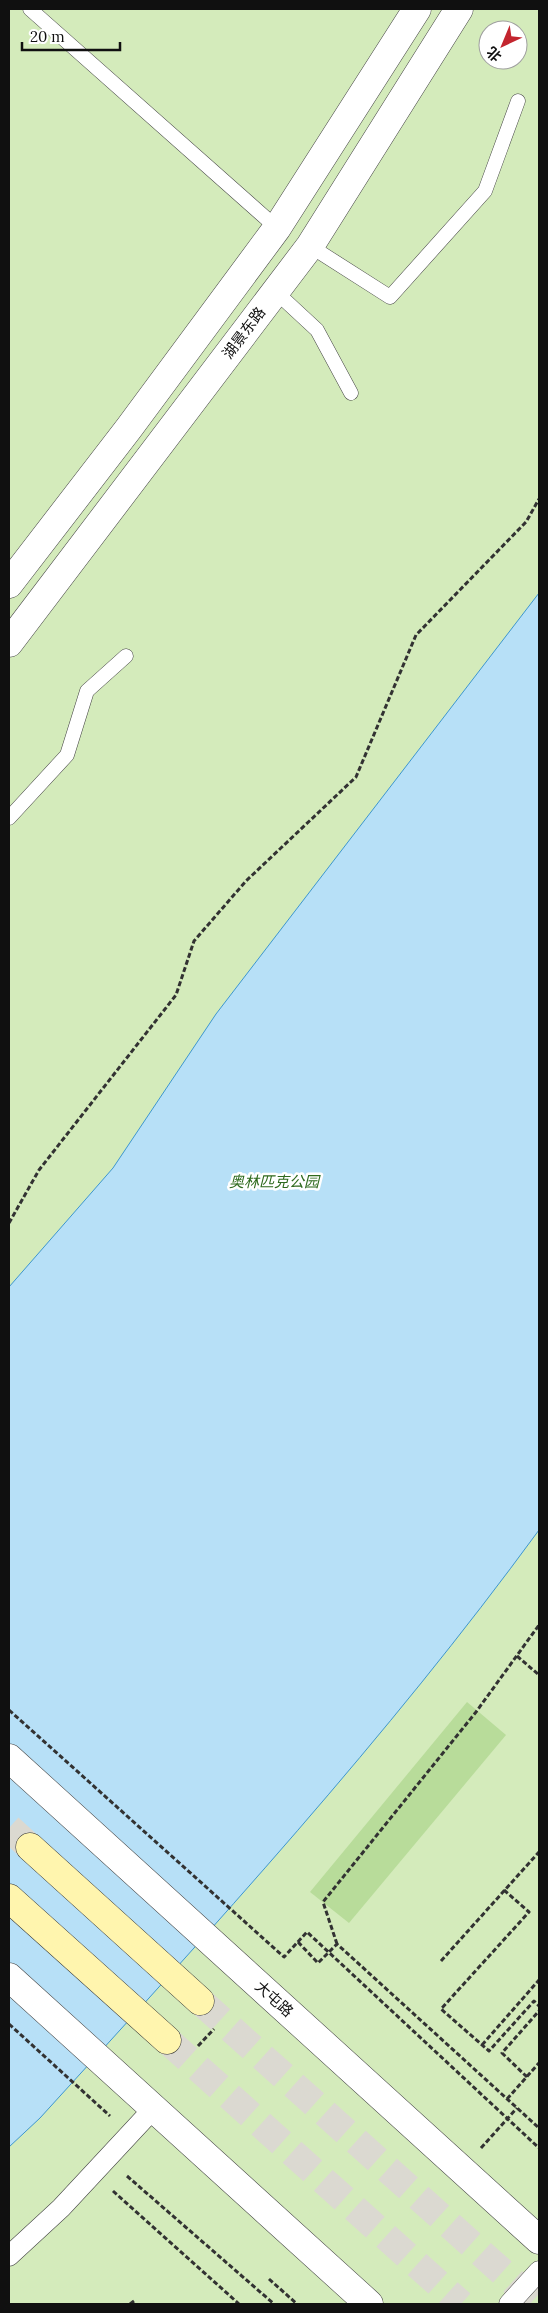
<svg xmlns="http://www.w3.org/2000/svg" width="548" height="2313" font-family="Lora,'Noto Sans SC',serif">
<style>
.green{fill:#d4ebbb;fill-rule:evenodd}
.forest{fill:#b8dc9a}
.water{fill:#b7e0f7;stroke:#3d96cf}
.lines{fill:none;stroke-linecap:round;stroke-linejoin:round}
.secondary-tunnel{stroke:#dbd9d1;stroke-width:28;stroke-dasharray:28 14;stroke-linecap:butt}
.service-casing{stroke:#434343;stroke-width:15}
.pedestrian-casing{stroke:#434343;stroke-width:21}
.tertiary-casing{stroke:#434343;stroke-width:29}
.secondary-casing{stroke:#323232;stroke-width:29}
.path{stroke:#323232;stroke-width:3;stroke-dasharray:5 2.5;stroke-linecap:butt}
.service{stroke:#fff;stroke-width:14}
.pedestrian{stroke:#fff;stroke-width:20}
.tertiary{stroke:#fff;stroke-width:28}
.secondary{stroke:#fff5ae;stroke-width:28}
.labels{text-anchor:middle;stroke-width:5;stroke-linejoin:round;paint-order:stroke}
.street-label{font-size:15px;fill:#101010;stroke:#fff}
.park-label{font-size:15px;font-style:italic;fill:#2e6a1e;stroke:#fff}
</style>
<rect width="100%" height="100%" fill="#fffdf3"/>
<!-- green -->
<path class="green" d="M9,9H539V2304H9ZM488,30H518V60H488Z"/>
<!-- forest -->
<path class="forest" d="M467,1702L506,1735L349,1923L310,1892Z"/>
<!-- water -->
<path class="water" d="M539,593V1530C387,1738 213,1928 40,2118L9,2147V1287L113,1168L216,1014Z"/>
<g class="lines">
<!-- secondary-tunnel -->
<path class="secondary-tunnel" d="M9,1828L30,1847
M200,2001L538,2304
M167,2040L461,2304"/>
<!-- service casing -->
<g class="service-casing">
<path id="service" d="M30,9L277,228
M310,246L390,297L485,191L518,101
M276,292L317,330L351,393
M9,818L67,755L87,691L126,656"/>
</g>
<!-- pedestrian casing -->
<g class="pedestrian-casing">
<path id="pedestrian" d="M9,2256L61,2208L154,2108
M509,2304L539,2271"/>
</g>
<!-- tertiary casing -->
<g class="tertiary-casing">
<path id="tertiary" d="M9,584L129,428L277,228L417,9
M9,643L310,246L459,9
M9,1758L539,2240
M9,1977L369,2304"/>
</g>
<!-- secondary casing -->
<g class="secondary-casing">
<path id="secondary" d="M30,1847L200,2001
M9,1898L167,2040"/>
</g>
<!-- path -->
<path class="path" d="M9,1223L39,1170L176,995L194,941L246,881L356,777L416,635L526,522L539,499
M517,1656L539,1675
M9,1710L284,1957L307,1932L539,2148
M504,1890L529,1912L441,2009L489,2051L534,2001L539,2006
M298,1942L318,1963L337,1944L539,2128
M337,1944L323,1902L476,1712L539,1625
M441,1961L539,1852
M9,2024L110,2116
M482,2045L539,1980
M198,2046L214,2029
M527,2077L502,2053L539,2011
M507,2099L539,2063
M481,2148L517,2108
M127,2176L274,2304
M113,2191L239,2304
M269,2279L297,2304
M130,2304L134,2301"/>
<!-- service -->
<use href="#service" class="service"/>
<!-- pedestrian -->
<use href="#pedestrian" class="pedestrian"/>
<!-- tertiary -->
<use href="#tertiary" class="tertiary"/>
<!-- secondary -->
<use href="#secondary" class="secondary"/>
</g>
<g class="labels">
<!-- street labels -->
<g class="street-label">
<text transform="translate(244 333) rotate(-53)" y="5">湖景东路</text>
<text transform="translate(274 1999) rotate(42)" y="5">大屯路</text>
</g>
<!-- park labels -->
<g class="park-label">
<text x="274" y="1187">奥林匹克公园</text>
</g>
</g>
<!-- border -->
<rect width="548" height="2313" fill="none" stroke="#101010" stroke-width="20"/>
<!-- north arrow -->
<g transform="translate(503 45) rotate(224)"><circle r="24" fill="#ffffff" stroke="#9f9f9f"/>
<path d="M0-4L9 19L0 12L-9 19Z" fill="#c3252e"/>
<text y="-8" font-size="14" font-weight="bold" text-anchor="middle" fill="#101010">北</text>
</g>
<!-- scale -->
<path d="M22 42v8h98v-8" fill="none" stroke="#101010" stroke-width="2.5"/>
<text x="30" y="42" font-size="15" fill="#101010" stroke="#ffffff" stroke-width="4" paint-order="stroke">20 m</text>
</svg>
